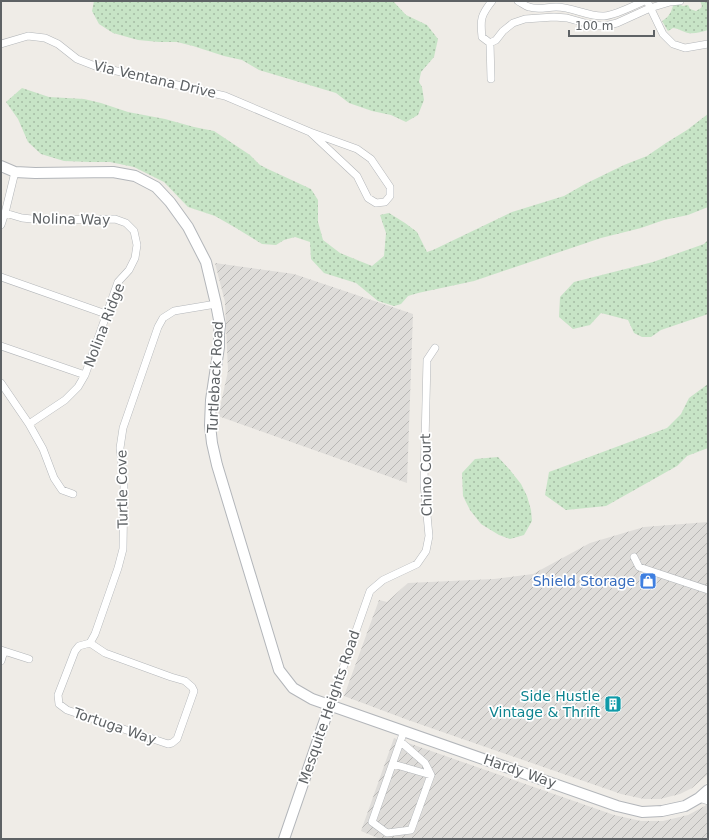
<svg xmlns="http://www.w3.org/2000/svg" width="709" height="840" font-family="'DejaVu Sans',sans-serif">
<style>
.industrial{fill:url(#industrial-furrows)}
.grass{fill:url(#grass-dots)}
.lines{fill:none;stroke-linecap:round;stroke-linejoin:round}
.street-casing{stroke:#b4b7ba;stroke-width:8}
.secondary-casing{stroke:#b3b6ba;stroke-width:12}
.street{stroke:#fff;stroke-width:7}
.secondary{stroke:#fff;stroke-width:10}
.labels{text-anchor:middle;stroke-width:3.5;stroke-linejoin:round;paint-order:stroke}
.street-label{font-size:14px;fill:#5e6265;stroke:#fff}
.shop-label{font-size:14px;fill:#366cbe;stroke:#fff;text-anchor:end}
.culture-label{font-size:14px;fill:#0d838f;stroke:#fff;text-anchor:end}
</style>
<defs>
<pattern id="industrial-furrows" width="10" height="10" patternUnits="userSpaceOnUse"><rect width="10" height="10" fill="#dedcd9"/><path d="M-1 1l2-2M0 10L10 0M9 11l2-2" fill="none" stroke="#b7b6b4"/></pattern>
<pattern id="grass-dots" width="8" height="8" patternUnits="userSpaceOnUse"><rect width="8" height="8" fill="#c7e4c6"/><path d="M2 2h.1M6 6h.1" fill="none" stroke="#a5bca4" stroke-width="1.8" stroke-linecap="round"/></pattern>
</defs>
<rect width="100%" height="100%" fill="#efece7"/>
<!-- industrial -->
<path class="industrial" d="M215,263L294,274L413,314L407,483L218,416L228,371L225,302Z
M708,522V774L692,788L680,794L660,799H644L621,794L408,720L344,696L379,600L387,602L408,583L494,579L533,574L590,543L644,527Z
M394,738L614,815L641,821H663L688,815L705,806L708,803V839H380L361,831Z"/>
<!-- grass -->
<path class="grass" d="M94,1H393L406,15L427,25L438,39L434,57L421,72L419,82L422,87L424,100L418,115L406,122L391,115L372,111L349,103L336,93L259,70L242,60L224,56L193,46L177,42H159L138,40L113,33L99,24L92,11Z
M700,1H708V30C701,32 695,34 688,33C683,32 678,28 673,28L668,31L662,21C670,17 672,10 674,2L683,6L688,5L690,9L696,11L701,8L702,6Z
M22,88L49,97L84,99L101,103L128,112L165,119L194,127L214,131L250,155L260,165L270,170L311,189L318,200V222L323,240L340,253L372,266L384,256L386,233L380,215L389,213L405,223L417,232L427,252L433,250L512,212L564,196L585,184L624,165L647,156L666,143L687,130L708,114V207L688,215L664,220L641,228L601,238L474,281L418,293L408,296L401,304L394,306L378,301L356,283L324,273L311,259L310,242L295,237L284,240L276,245L262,244L236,228L215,216L188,207L164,182L134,167L110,162H90L64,161L41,154L28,142L18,119L6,102Z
M708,240V314L661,330L651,337H642L634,333L628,320L601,313L590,325L573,329L559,317L560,297L574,282L653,262L704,244Z
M708,384V448L687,456L677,466L606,506L566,510L545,495L549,472L667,428L681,414L689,398Z
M498,457L510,470L521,484L527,496L531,510L532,521L524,535L510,539L499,535L481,524L470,510L463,496L462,473L475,459Z"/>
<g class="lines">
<!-- street casing -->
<g class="street-casing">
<path id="street" d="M518,1C522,3 525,6 529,7C538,10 547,7 556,7C573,7 588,17 604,16C616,15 633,6 644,1
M648,3L663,34L673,44L685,48L708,44
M490,43L496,40L503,31L513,23L525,19L554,17L567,18L592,25L605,26L617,23L650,8L670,2L680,1
M490,43L482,37C480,19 481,15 492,1
M490,43L491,79
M1,44L28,36L45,38L58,44L77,59L95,66L225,96L310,132L357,149L371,159L390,187V196L385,202L376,203L368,198L357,176L310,132
M5,213L22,218L42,220L115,219L126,223L134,231L137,245L135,258L129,270L118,282L85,375L78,387L65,400L29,424
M1,225L5,213L15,172
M1,277L106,314
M1,346L85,375
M1,383L29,424L43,449L54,478L62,490L73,494
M634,557L639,567L708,590
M90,643L105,653L171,677L185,681L192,687L194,691L177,739L172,743L168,744L67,710L59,704L58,695L75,651L79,646L90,643L95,634L118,568L123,549L124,482L120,448L123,428L158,327L163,318L174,311L216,304
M1,650L29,659
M1,661L4,651
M330,705L370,591L383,580L417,564L426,551L429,536L424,483L427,360L435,348
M401,742L425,763L431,775
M393,764L431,775L411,830L387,833L372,822L404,731
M699,798L708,801"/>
</g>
<!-- secondary casing -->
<g class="secondary-casing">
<path id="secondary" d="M1,166L15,172L35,173L113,172L135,176L156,187L170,202L188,227L206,262L216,304L220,325L219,334V347L211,400L210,425L212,443L217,465L279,670L293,688L312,699L617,806L642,812L662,811L685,806L699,798L708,790
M284,839L330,705"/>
</g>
<!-- street -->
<use href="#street" class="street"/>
<!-- secondary -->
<use href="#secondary" class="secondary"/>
</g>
<!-- icons -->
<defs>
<g id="shop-square" transform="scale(0.9)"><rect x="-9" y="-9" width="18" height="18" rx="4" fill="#3f7fe0" stroke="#fff"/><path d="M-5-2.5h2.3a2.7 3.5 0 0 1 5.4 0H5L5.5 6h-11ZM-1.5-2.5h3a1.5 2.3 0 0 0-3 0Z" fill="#fff"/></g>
<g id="building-square" transform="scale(0.9)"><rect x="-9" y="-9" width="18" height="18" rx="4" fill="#0f9aa8" stroke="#fff"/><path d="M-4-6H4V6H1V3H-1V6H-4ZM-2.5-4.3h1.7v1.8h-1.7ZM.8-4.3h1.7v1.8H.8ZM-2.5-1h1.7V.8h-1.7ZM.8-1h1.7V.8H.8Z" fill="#fff"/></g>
</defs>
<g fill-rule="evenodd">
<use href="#shop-square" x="648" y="581"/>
<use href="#building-square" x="613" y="704"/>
</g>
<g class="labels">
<!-- street labels -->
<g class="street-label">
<text transform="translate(155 79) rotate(13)" y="5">Via Ventana Drive</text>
<text transform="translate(71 219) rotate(1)" y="5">Nolina Way</text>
<text transform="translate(104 325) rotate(-69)" y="5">Nolina Ridge</text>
<text transform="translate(215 377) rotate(-87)" y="5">Turtleback Road</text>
<text transform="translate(426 475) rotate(-91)" y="5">Chino Court</text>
<text transform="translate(122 489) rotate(-91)" y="5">Turtle Cove</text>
<text transform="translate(329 707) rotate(-71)" y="5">Mesquite Heights Road</text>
<text transform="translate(115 726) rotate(19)" y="5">Tortuga Way</text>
<text transform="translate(520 771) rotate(19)" y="5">Hardy Way</text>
</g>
<!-- shop labels -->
<g class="shop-label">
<text x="635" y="586">Shield Storage</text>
</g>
<!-- culture labels -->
<g class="culture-label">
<text x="600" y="701">Side Hustle<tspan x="600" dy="16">Vintage &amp; Thrift</tspan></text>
</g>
</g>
<!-- border -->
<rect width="709" height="840" fill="none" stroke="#5e6265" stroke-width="4"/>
<!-- scale -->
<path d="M569 30v6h85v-6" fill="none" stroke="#5e6265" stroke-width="2"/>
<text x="575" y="30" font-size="12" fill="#5e6265" stroke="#ffffff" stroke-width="3" paint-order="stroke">100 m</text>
</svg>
